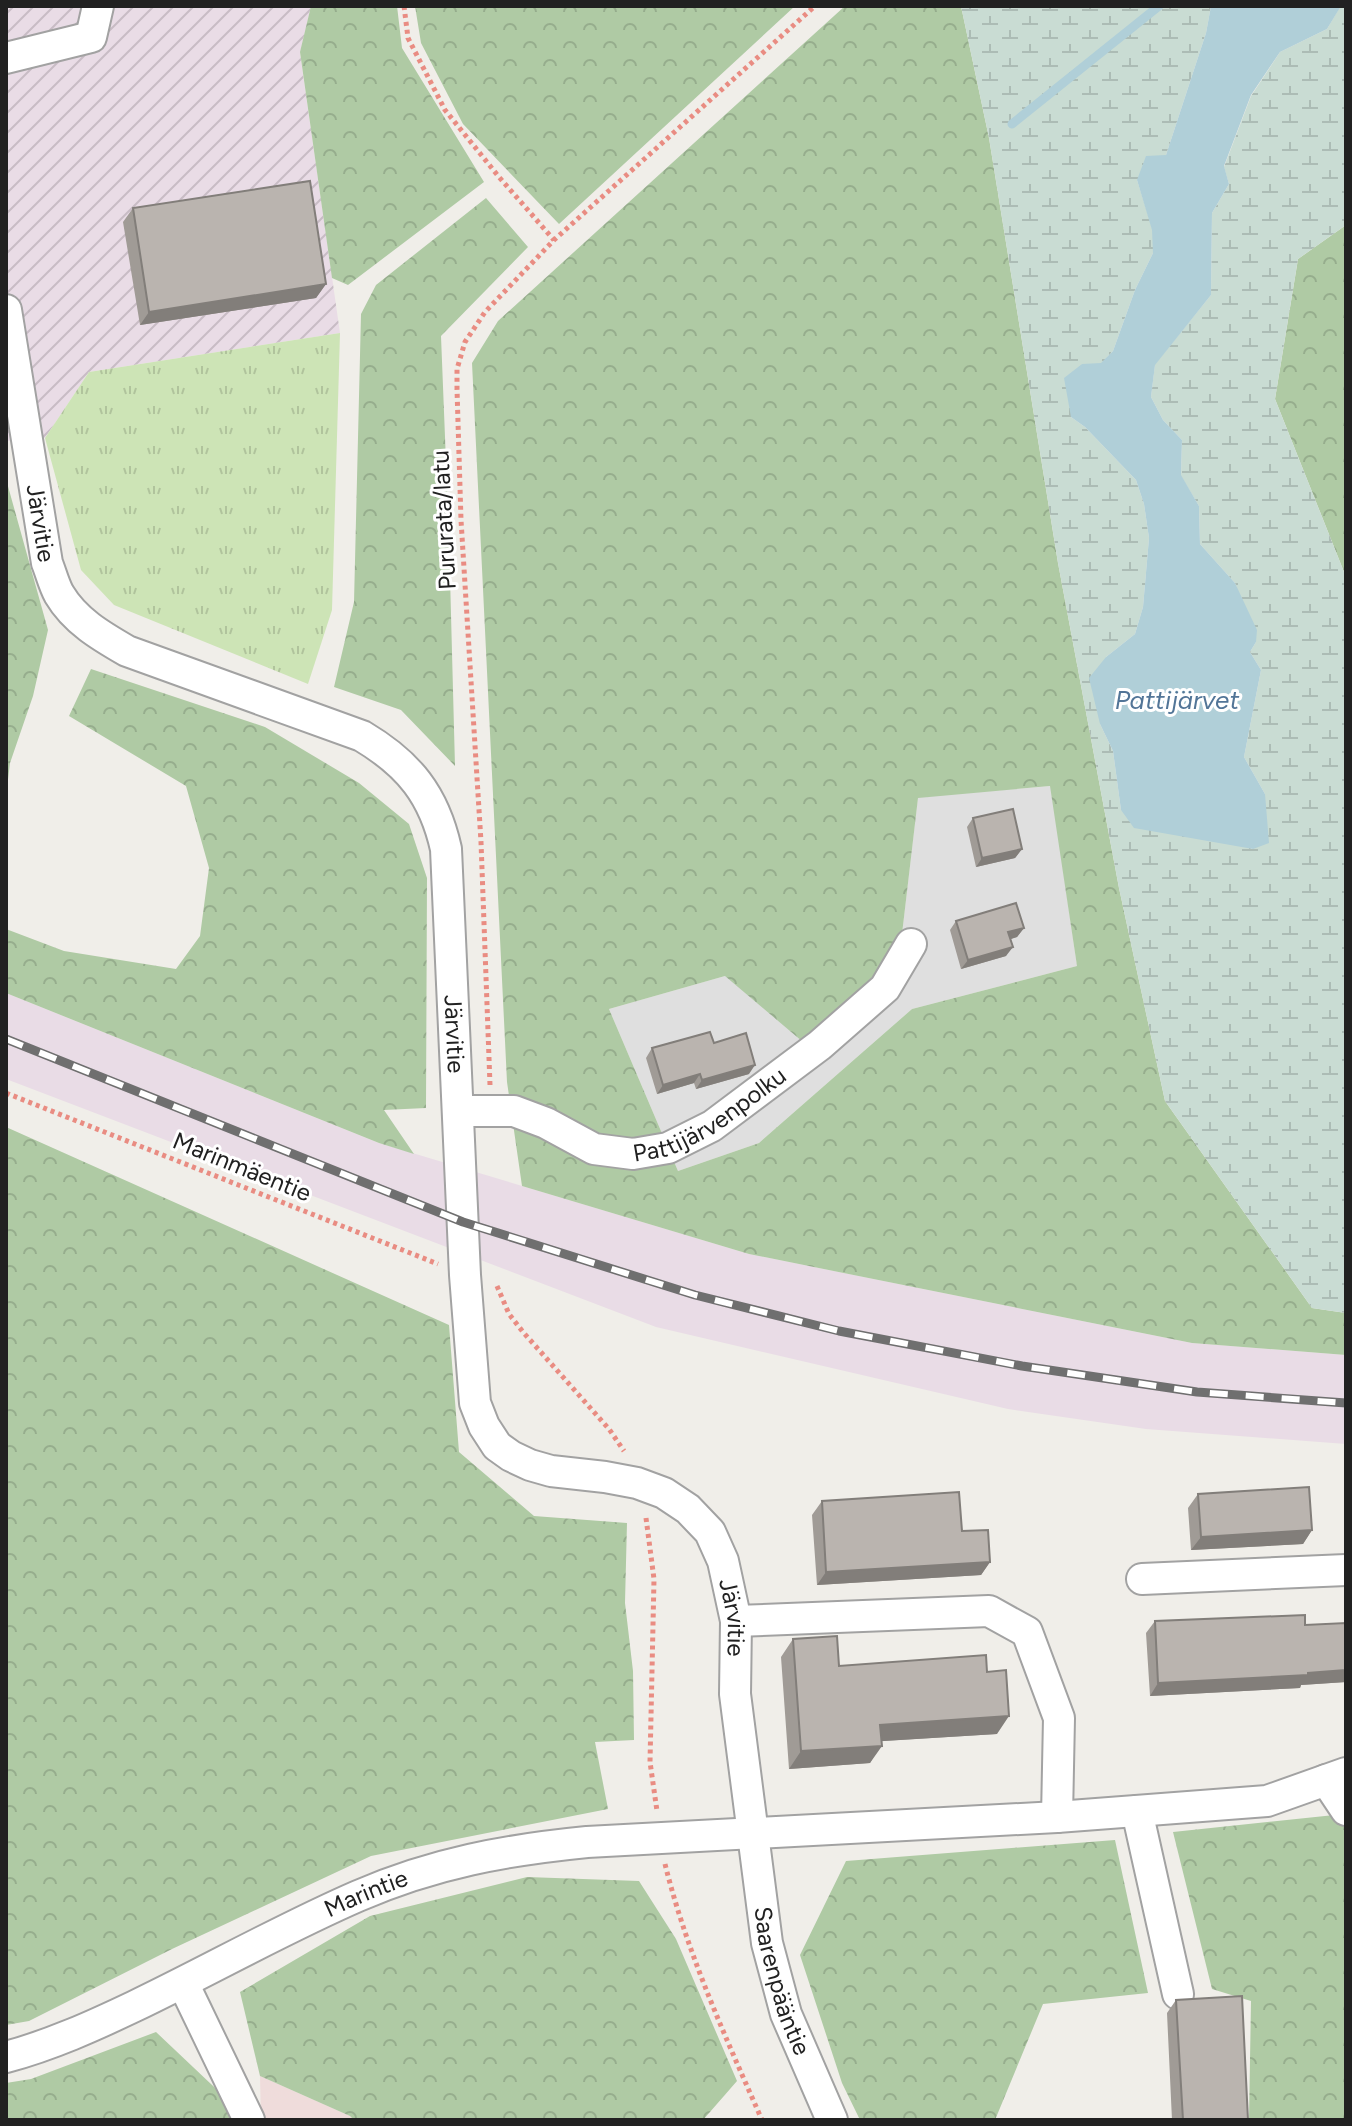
<svg xmlns="http://www.w3.org/2000/svg" width="1352" height="2126" font-family="Figtree,sans-serif">
<style>
.residential{fill:#dfdfdf}
.commercial{fill:#efdcdb}
.industrial{fill:url(#industrial-furrows)}
.railway{fill:#e9dce6}
.grass{fill:url(#grass-tufts)}
.forest{fill:url(#forest-crowns);fill-rule:evenodd}
.wetland{fill:url(#wetland-marsh)}
.water{fill:#b0cfd8}
.lines{fill:none;stroke-linecap:round;stroke-linejoin:round}
.stream{stroke:#b0cfd8;stroke-width:9}
.minor-casing{stroke:#a2a2a2;stroke-width:34}
.path{stroke:#e98c82;stroke-width:5;stroke-dasharray:4 4;stroke-linecap:butt}
.minor{stroke:#fff;stroke-width:30}
.rail-casing{stroke:#6f6f6f;stroke-width:9}
.rail{stroke:#fff;stroke-width:6;stroke-dasharray:18;stroke-linecap:butt}
.wall{fill:#a09b96}
.shaded-wall{fill:#827e7a}
.building{fill:#bab4af;stroke:#827e7a;stroke-width:2}
.labels{text-anchor:middle;stroke-width:6;stroke-linejoin:round;paint-order:stroke}
.street-label{font-size:24px;fill:#212121;stroke:#fff}
.water-label{font-size:26px;font-style:italic;fill:#527597;stroke:#fff}
</style>
<defs>
<pattern id="industrial-furrows" width="10" height="10" patternUnits="userSpaceOnUse" patternTransform="scale(2)"><rect width="10" height="10" fill="#e9dce6"/><path d="M-1 1l2-2M0 10L10 0M9 11l2-2" fill="none" stroke="#c8bcc5"/></pattern>
<pattern id="grass-tufts" width="24" height="20" patternUnits="userSpaceOnUse" patternTransform="scale(2)"><rect width="24" height="20" fill="#cde4b6"/><path d="M3 7l-1-3M5 7V3M7 7l1-3M15 17l-1-3M17 17v-4M19 17l1-3" fill="none" stroke="#b0c39c"/></pattern>
<pattern id="forest-crowns" width="20" height="18" patternUnits="userSpaceOnUse" patternTransform="scale(2)"><rect width="20" height="18" fill="#afcaa4"/><path d="M2 6a3 3 0 1 1 6 0M12 15a3 3 0 1 1 6 0" fill="none" stroke="#96ad8d"/></pattern>
<pattern id="wetland-marsh" width="20" height="14" patternUnits="userSpaceOnUse" patternTransform="scale(2)"><rect width="20" height="14" fill="#c9dcd3"/><path d="M1 5h8M5 5V1M11 12h8M15 12V8" fill="none" stroke="#acbcb5"/></pattern>
</defs>
<rect width="100%" height="100%" fill="#f0eee9"/>
<!-- residential -->
<path class="residential" d="M1051,786L1077,966L912,1009L759,1143L678,1171L609,1009L725,976L900,951L918,797Z"/>
<!-- commercial -->
<path class="commercial" d="M260,2076L350,2116L354,2120H261Z"/>
<!-- industrial -->
<path class="industrial" d="M6,6H311L300,53L340,333L89,372L45,438L6,441Z"/>
<!-- railway -->
<path class="railway" d="M6,993L379,1143L749,1254L1192,1343L1346,1355V1444L1146,1429L1008,1409L656,1327L6,1079Z"/>
<!-- grass -->
<path class="grass" d="M340,333L332,610L308,684L114,605L81,570L45,438L89,372Z"/>
<!-- forest -->
<path class="forest" d="M311,6H397L402,48L484,182L348,285L332,278L300,52Z
M415,6H795L559,224L463,124L421,43Z
M845,6H961L989,138L1058,563L1119,888L1165,1101L1312,1308L1346,1313V1355L1192,1343L749,1254L522,1186L507,1082L472,363L498,321ZM1050,786L1077,966L912,1009L759,1143L678,1171L609,1009L725,976L803,1042L900,951L918,798Z
M486,198L528,247L441,336L449,538L455,766L401,710L334,687L354,602L361,314L376,285Z
M1346,225V577L1275,399L1298,259Z
M6,479L48,630L33,696L10,763L6,796Z
M91,669L265,727L359,783L409,824L427,878L426,1108L384,1110L414,1154L379,1143L6,993V929L64,951L176,969L200,936L209,868L186,786L69,716Z
M6,1127L449,1325L459,1452L534,1516L627,1523L625,1603L633,1671L634,1740L595,1742L608,1809L371,1856L172,1949L29,2021L6,2025Z
M1344,1814L1346,1817V2120H1249L1251,2001L1212,1989L1173,1832Z
M1115,1840L1148,1993L1043,2004L995,2120H860L842,2083L800,1955L846,1861Z
M527,1877L639,1881L676,1939L737,2081L703,2120H354L350,2116L260,2076L240,1992L370,1916Z
M156,2032L230,2102L238,2120H6V2083L31,2079Z"/>
<!-- wetland -->
<path class="wetland" d="M961,6H1211L1206,33L1166,155L1137,180L1153,231V253L1135,290L1113,351L1101,364H1082L1071,417L1085,427L1136,480L1144,504L1149,538L1143,607L1135,634L1106,657L1100,724L1113,751L1121,810L1253,849L1265,794L1244,757L1261,670L1250,652L1256,642L1235,583L1200,544L1199,506L1181,476L1182,440L1163,420L1151,397L1155,364L1211,295L1212,213L1229,184L1224,167L1251,96L1280,52L1327,29L1340,7L1346,6V225L1298,259L1275,399L1346,577V1313L1312,1308L1165,1101L1119,888L1058,563L989,138Z"/>
<!-- water -->
<path class="water" d="M1211,6H1341L1327,29L1280,52L1251,95L1224,166L1229,184L1212,213L1211,295L1155,365L1151,397L1163,420L1182,440L1181,475L1199,506L1200,544L1235,583L1257,630L1256,642L1250,652L1261,670L1244,757L1265,794L1269,843L1253,849L1134,828L1121,810L1113,751L1100,724L1089,678L1106,657L1135,634L1143,607L1149,538L1144,504L1136,480L1085,427L1071,417L1064,378L1082,364L1101,363L1113,351L1135,290L1153,253L1152,230L1137,180L1146,156L1166,155L1206,33Z"/>
<g class="lines">
<!-- stream -->
<path class="stream" d="M1012,124L1159,6"/>
<!-- minor casing -->
<g class="minor-casing">
<g id="minor">
<path d="M6,58L91,37L98,6"/>
<path id="s1" d="M6,310L47,563C51,573 54,585 59,594C75,621 101,636 127,651L362,736C409,764 434,795 446,849L465,1275L475,1403L484,1426L497,1446L511,1456L530,1465L551,1471L605,1477L637,1483L664,1493L688,1509L710,1532L723,1561L736,1621L735,1694L767,1943L786,2014L832,2120"/>
<path id="s2" d="M459,1111H514L546,1123L594,1149L633,1154L668,1148L712,1126L820,1045L885,988L911,944"/>
<path d="M1142,1579L1346,1570"/>
<path d="M736,1621L989,1611L1027,1632L1059,1718L1057,1817"/>
<path d="M1326,1780L1346,1810"/>
<path d="M1137,1811L1178,1994"/>
<path d="M183,1983L249,2120"/>
<path id="s3" d="M6,2057C51,2045 93,2026 135,2006C210,1970 282,1929 358,1896C434,1863 506,1850 587,1842L1057,1817L1267,1801L1346,1773"/>
</g>
</g>
<!-- path -->
<path class="path" d="M404,6L408,38L445,110L499,177L554,240
M490,1085L481,842L461,520L457,389V369L465,342L485,312L554,240L815,6
M6,1093L438,1264
M497,1286L509,1314L523,1332L609,1429L624,1451
M646,1518L654,1579L650,1762L657,1811
M665,1864C687,1953 725,2036 762,2120"/>
<!-- minor -->
<use href="#minor" class="minor"/>
<!-- rail casing -->
<g class="rail-casing">
<path id="rail" d="M6,1039L463,1222L695,1295L839,1331L1022,1366L1197,1392L1346,1403"/>
</g>
<!-- rail -->
<use href="#rail" class="rail"/>
</g>
<!-- wall -->
<path class="wall" d="M133,208L326,284L316,298L140,325L123,222Z
M973,818L1022,849L1015,858L976,867L967,827Z
M956,921L1024,928L1017,937L1010,939L1006,956L961,969L950,930Z
M714,1043L749,1074L696,1089L694,1083L657,1094L646,1058L652,1048Z
M1198,1494L1312,1530L1303,1544L1191,1550L1188,1508Z
M822,1501L962,1531L990,1562L981,1575L817,1585L812,1515Z
M1155,1621L1305,1625L1346,1623V1682L1301,1685L1300,1688L1150,1696L1146,1633Z
M793,1639L839,1666L987,1672L997,1734L882,1741L870,1763L789,1769L781,1657Z
M1176,2000L1248,2120H1172L1167,2013Z"/>
<!-- shaded-wall -->
<path class="shaded-wall" d="M326,284L316,298L140,325L149,312Z
M1022,849L1015,858L976,867L982,858Z
M1024,928L1017,937L1002,942L1008,932Z
M1013,947L1006,956L961,969L968,960Z
M755,1065L749,1074L696,1089L702,1080Z
M700,1074L694,1083L657,1094L663,1085Z
M1312,1530L1303,1544L1191,1550L1201,1537Z
M990,1562L981,1575L817,1585L826,1572Z
M1346,1670V1682L1301,1685L1300,1688L1150,1696L1158,1683Z
M1009,1716L997,1734L868,1742L880,1725Z
M882,1746L870,1763L789,1769L801,1751Z"/>
<!-- building -->
<path class="building" d="M310,181L326,284L149,312L133,208Z
M1013,809L1022,849L982,858L973,818Z
M1016,903L1024,928L1008,932L1013,947L968,960L956,921Z
M710,1032L714,1043L746,1033L755,1065L702,1080L700,1074L663,1085L652,1048Z
M1309,1487L1312,1530L1201,1537L1198,1494Z
M959,1492L962,1531L988,1530L990,1562L826,1572L822,1501Z
M1305,1615V1625L1346,1623V1670L1308,1673V1675L1158,1683L1155,1621Z
M837,1636L839,1666L986,1655L987,1672L1006,1670L1009,1716L880,1725L882,1746L801,1751L793,1639Z
M1242,1996L1248,2120H1183L1176,2000Z"/>
<g class="labels">
<!-- street labels -->
<g class="street-label">
<text transform="translate(444 520) rotate(-93)" y="8">Pururata/latu</text>
<text dy="8" stroke="none"><textPath href="#s1" startOffset="216">Järvitie</textPath></text>
<text dy="8" stroke="none"><textPath href="#s1" startOffset="960">Järvitie</textPath></text>
<text dy="8" stroke="none"><textPath href="#s2" startOffset="270">Pattijärvenpolku</textPath></text>
<text transform="translate(242 1167) rotate(22)" y="8">Marinmäentie</text>
<text dy="8" stroke="none"><textPath href="#s1" startOffset="1704">Järvitie</textPath></text>
<text dy="8" stroke="none"><textPath href="#s3" startOffset="396">Marintie</textPath></text>
<text dy="8" stroke="none"><textPath href="#s1" startOffset="2072">Saarenpääntie</textPath></text>
</g>
<!-- water labels -->
<g class="water-label">
<text x="1177" y="709">Pattijärvet</text>
</g>
</g>
<!-- border -->
<rect width="1352" height="2126" fill="none" stroke="#212121" stroke-width="16"/>
</svg>
